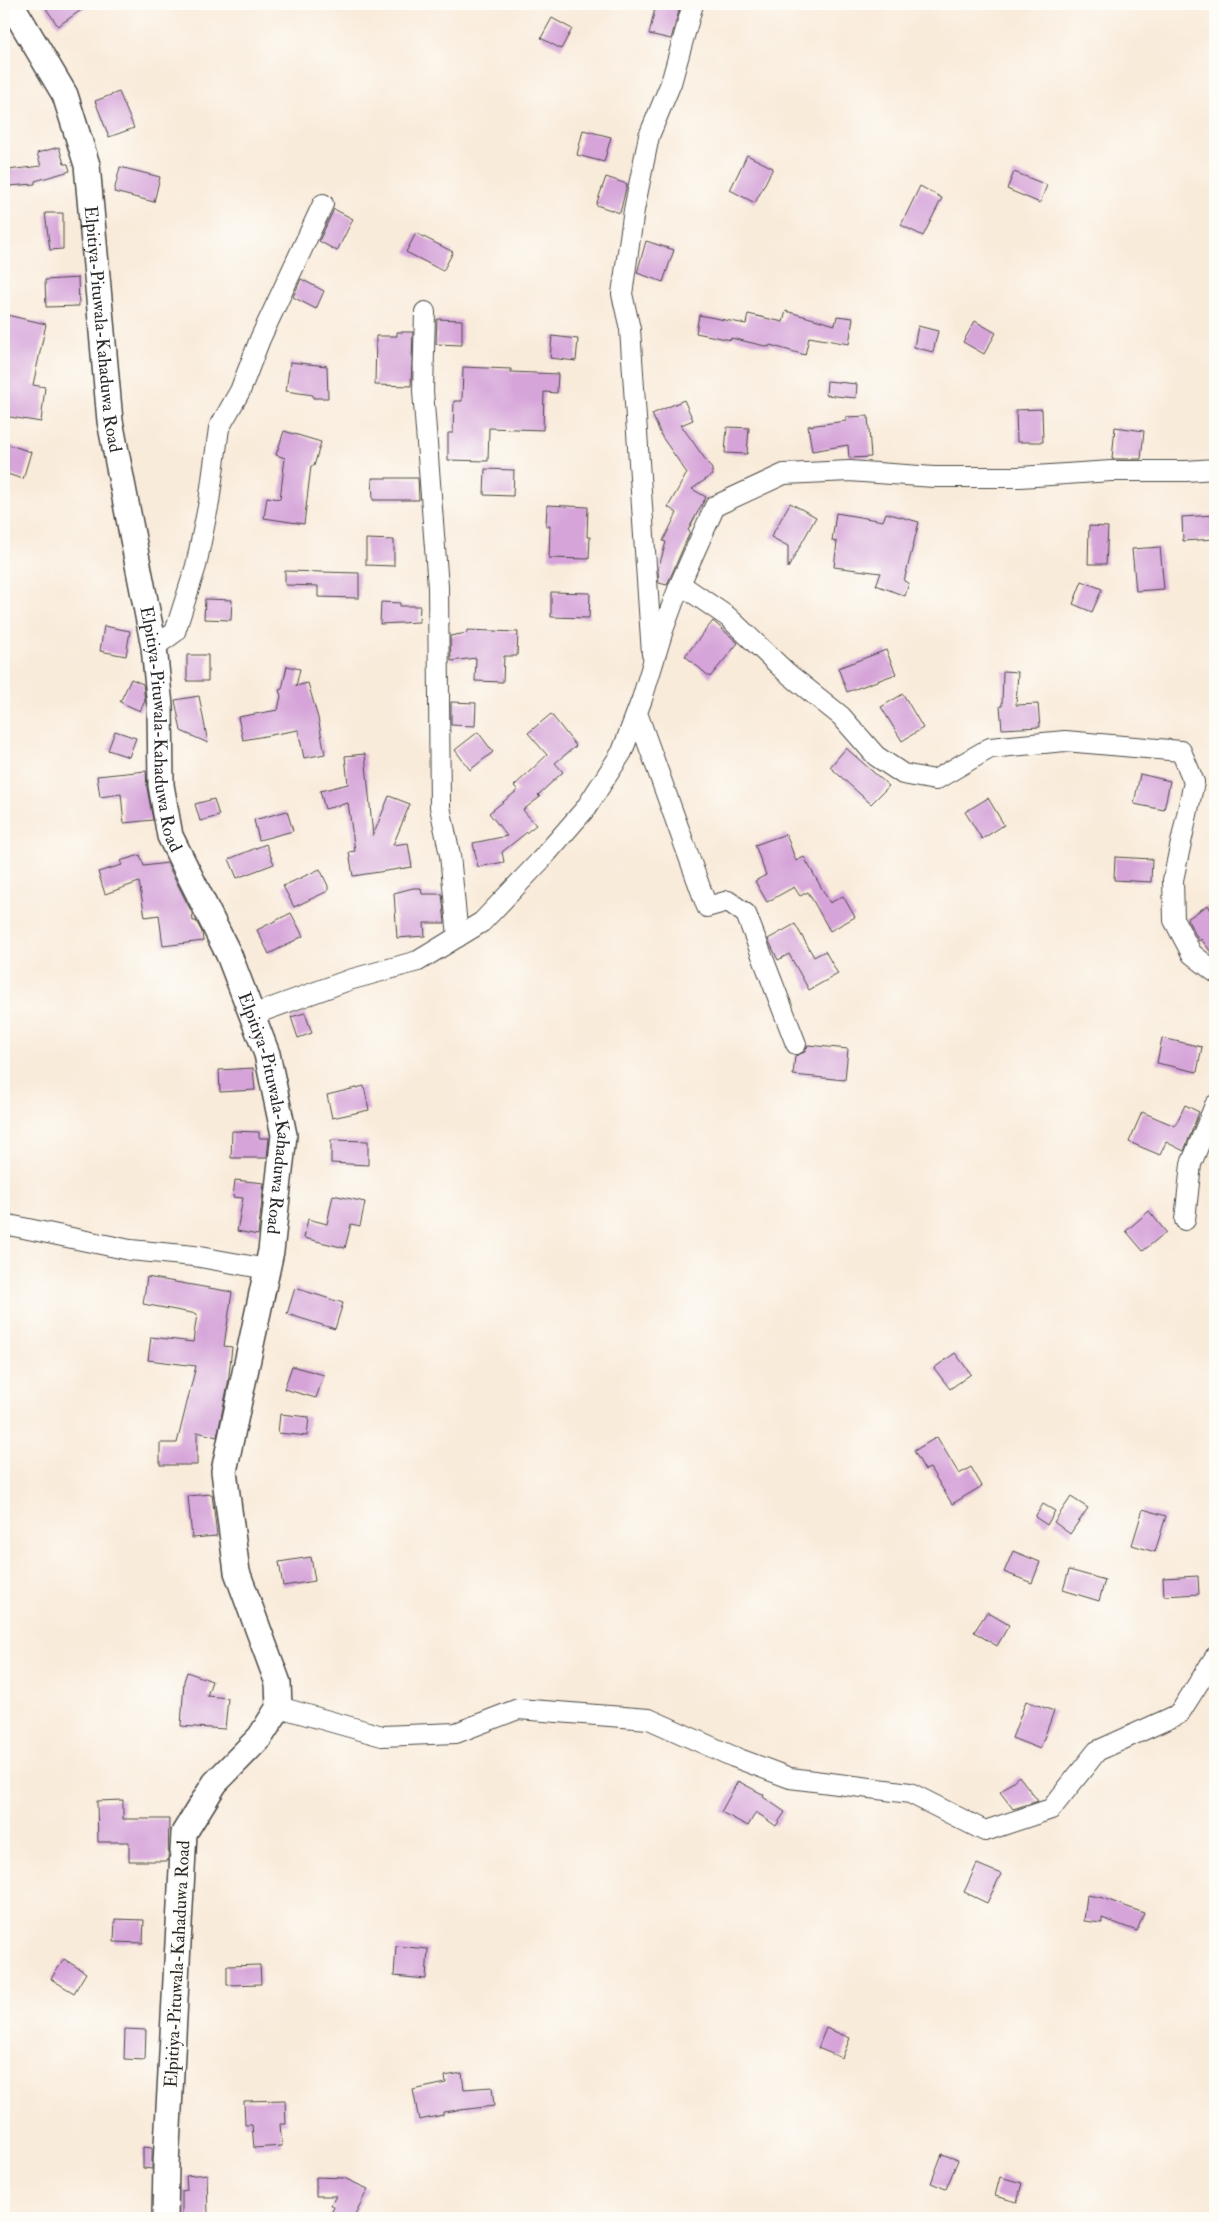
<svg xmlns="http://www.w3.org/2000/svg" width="1219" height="2222" font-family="'IM FELL Double Pica',serif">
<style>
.building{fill:#d6a4d9}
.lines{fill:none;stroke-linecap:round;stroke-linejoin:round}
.minor-casing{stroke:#4a4845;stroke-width:22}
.tertiary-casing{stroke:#4a4845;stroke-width:28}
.minor{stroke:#fff;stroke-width:20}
.tertiary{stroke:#fff;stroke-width:25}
.labels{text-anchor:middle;stroke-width:4.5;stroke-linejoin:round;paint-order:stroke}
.street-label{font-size:18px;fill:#2b2b2b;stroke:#fdfcf7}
</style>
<rect width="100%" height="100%" fill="#fdfcf7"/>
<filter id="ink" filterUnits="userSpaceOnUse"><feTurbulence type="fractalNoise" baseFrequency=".02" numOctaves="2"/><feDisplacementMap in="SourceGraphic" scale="10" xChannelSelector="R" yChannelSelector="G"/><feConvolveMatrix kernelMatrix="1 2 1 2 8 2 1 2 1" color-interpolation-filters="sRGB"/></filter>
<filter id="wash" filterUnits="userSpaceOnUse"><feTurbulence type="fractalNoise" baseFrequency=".0096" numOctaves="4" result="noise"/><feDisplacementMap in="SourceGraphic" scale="20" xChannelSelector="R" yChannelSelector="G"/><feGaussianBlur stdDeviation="1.12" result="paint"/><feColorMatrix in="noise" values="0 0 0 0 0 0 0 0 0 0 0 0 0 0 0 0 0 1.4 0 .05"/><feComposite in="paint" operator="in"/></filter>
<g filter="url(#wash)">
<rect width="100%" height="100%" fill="#f9ebda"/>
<g id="blocks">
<!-- building -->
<path class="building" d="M43,4H90L58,26Z
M656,4H681L671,39L649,34Z
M552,18L572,29L561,49L541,38Z
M119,92L134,128L109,137L95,101Z
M583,130L611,137L604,162L577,155Z
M59,147L64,164H68L70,171L35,181V184L9,186L8,170L41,166L37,153Z
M747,155L773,168L755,203L730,190Z
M120,167L160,177L154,202L114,192Z
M1014,172L1047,185L1040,203L1007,189Z
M606,177L627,184L620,213L596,205Z
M920,186L942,198L923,236L901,225Z
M334,209L353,219L337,251L319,241Z
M45,213H63V249L50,250Z
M416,233L453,252L443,271L406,252Z
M646,241L674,250L663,282L637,273Z
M78,278L79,306L46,307L45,280Z
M301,279L324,291L316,309L293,297Z
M786,311L835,325L837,316L853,318L849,344L809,337L805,355L770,345L769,347L731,338V340L696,333L699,315L746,324L748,314L783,322Z
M7,315L46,324L33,385L45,387L41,422L4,416V329Z
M437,319L462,320V345L436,344Z
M975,321L996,333L984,354L963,342Z
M918,326L938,331L933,352L914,347Z
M397,332H413L411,386L375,385L376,336H397Z
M552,336L578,339L576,361L550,358Z
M290,362L327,366L328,398H313V395L286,391Z
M463,367L511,369V372L558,374L557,393L544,392L543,430L489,428L488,461L448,460V433H453L454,401H462Z
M827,381L857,384L856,398L826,395Z
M684,400L693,420L681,425L712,469V475L692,489L706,497L688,530L690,532L667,585L659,583L658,570L666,542L663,541L677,513L668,507L687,473L662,437L652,414Z
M1042,409L1043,442H1017L1016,410Z
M868,416L871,457L849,458L848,445L812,451L808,426L846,421V417Z
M727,427L749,428L747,454L725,453Z
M1115,427L1144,431L1141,459H1112Z
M284,431L321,442L314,466H311L304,524L264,518L267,497L280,499L285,458L276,455Z
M4,443L31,452L23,479L4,473Z
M485,469L514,470L513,496L484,495Z
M372,478H418L419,500H373Z
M790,503L816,517L788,568V546L771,537Z
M547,505L588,507L587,537H590L589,559L549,558L550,526H546Z
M836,513L883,521L886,513L919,522L904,581L909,583L905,596L876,585L881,573L834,567L837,542L832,541Z
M1215,515V539L1183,541L1182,517Z
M1089,526L1108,527L1106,564H1088Z
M366,539L394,540V566L366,565Z
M1160,547L1164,589L1136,591L1132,549Z
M285,571L359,573V598L318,597V586L285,585Z
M1082,581L1102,589L1092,612L1073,604Z
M551,592L590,593L589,618L551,617Z
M205,599L232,600L231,620L204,619Z
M381,602L400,603V606H420L419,622L380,624Z
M713,621L738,643L710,677L685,656Z
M104,626L130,631L126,656L100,651Z
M467,630L518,632L517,656H504L503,682L475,681L476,658L451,661L450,636L467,633Z
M886,650L896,674L847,692L838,668Z
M187,655H208V681H187Z
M287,666L300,669L296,686L308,683L318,718L325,754L304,758L298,730L243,740L238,717L278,710L281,696L279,690L282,689Z
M1003,671L1018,672L1016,705L1038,704L1040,727L1002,729L1000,706H1002Z
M131,679L143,684L145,701L140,711L120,702Z
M903,694L923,728L902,741L881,707Z
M199,696L208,743L181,731L175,700Z
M451,702L476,703L475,726L451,725Z
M551,714L576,746L555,763L563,772L538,795L540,797L523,810L536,825L502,852L504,862L478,867L473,843L507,836L489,813L518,790L514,786L547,755L528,733Z
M115,731L136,738L129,757L108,750Z
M478,732L493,752L470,770L455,750Z
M846,748L889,786L871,804L830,767Z
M365,754L373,836L389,796L410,804L393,845L408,843L412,867L353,876L349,852L355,851L348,803L325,809L320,791L348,784L345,756Z
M146,771L147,788L153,820L124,823L121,794L100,797L97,776Z
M1140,774L1170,781L1164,810L1134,804Z
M988,798L1004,825L982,839L965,812Z
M214,799L219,816L200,821L195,804Z
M287,811L293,831L259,840L254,820Z
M786,834L796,861L804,857L830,903L843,896L855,917L830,931L808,892L800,896L794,887L767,902L755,881L766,875L755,845Z
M266,844L274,864L237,878L229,859Z
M140,855L144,866L167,863L192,913L193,921H196L202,932L203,941L163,946L159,915L145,917L139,882L105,894L98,872L122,865L120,861Z
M1115,857L1152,859L1151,882L1114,880Z
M320,869L328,886V891L294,907L283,886Z
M413,888H421L422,894H442L445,923H424L425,936L397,938L394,893Z
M1208,905L1215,917V957L1201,939L1199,941L1187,919Z
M291,913L303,936L269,954L257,930Z
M795,924L814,957L825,951L838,974L809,990L789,954L778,960L768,939Z
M305,1013L312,1033L298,1038L291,1017Z
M1162,1038L1202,1047L1197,1072L1157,1063Z
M808,1045L848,1049L845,1080L793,1075L795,1056L805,1052Z
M253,1068L255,1090L220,1092L219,1070Z
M364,1086L369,1110L332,1118L327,1095Z
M1185,1105L1199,1112L1184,1151L1166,1142L1160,1155L1129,1142L1142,1112L1175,1126Z
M232,1131L259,1132V1138H269L267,1158H231Z
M331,1140L368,1141V1165L331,1163Z
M235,1180L264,1183L258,1235L237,1231L243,1198L233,1197Z
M333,1195L365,1202L360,1226L351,1224L345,1248L304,1238L308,1219L327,1224Z
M1149,1211L1166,1232L1143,1251L1126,1231Z
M147,1277L232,1292L224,1346L232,1347L228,1384L217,1437L197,1432V1465H160V1443H177L196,1366L148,1360L151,1337L193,1342L197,1314L143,1304Z
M295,1288L343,1303L335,1329L287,1314Z
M955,1353L971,1374L950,1389L934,1368Z
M292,1366L324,1375L316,1398L284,1389Z
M280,1414L309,1417L307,1436L278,1433Z
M937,1437L959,1474L971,1467L982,1486L952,1504L930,1468L925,1470L914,1451Z
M212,1494L217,1536L192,1538L188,1496Z
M1071,1497L1088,1508L1070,1534L1054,1522Z
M1043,1504L1055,1511L1047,1525L1035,1517Z
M1143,1509L1166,1516L1155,1552L1132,1545Z
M1013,1551L1040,1562L1032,1583L1004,1572Z
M311,1557L315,1581L283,1586L279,1562Z
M1069,1570L1105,1580L1099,1601L1063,1590Z
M1198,1576L1199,1594L1164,1596L1163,1578Z
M987,1612L1009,1625L997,1646L974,1632Z
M187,1672L212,1681L207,1696L228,1698L225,1729L181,1726L184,1681Z
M1026,1701L1054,1711L1040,1749L1012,1738Z
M1019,1776L1038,1801L1013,1809L1000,1792Z
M738,1781L764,1795L763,1797L785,1812L776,1826L756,1812L748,1826L721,1812Z
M123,1800V1819H169L168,1861H129V1842H98L97,1801Z
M977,1864L1001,1874L987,1903L964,1892Z
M1087,1895L1103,1898L1144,1913L1137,1931L1102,1918V1923L1084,1921Z
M115,1919L144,1920L143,1943L114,1942Z
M396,1946L428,1949L426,1979L394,1976Z
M64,1959L86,1973L74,1993L51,1979Z
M260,1965L261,1984L227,1985V1966Z
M826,2028L850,2038L842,2058L818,2048Z
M125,2029L146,2030L145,2060L124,2059Z
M462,2073L464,2089L492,2087L494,2106L443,2112V2115L419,2120L413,2090L446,2083L445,2076Z
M285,2100L286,2124H280L282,2146L254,2148L252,2125H245L244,2101Z
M143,2147L152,2148V2169L143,2168Z
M942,2154L958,2160L946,2189L931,2183Z
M207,2174L208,2218H182V2191L187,2190L186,2176Z
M316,2177L344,2178L368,2189L353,2218H329L334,2207L331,2205L336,2196H316Z
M1000,2177L1022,2183L1017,2202L995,2196Z"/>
</g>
</g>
<g filter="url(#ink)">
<use href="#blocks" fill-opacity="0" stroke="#4a4845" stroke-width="1"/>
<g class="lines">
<!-- minor casing -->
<g class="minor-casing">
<path id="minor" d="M425,312L423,391L438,587L440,807L450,855L458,937
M680,584L728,617L786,672L841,716L876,756L903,774L935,780L990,748L1065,741L1181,751L1194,782L1173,880L1174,920L1192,954L1215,972
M154,647L175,632L196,566L209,502L219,428L240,391L260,339L323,204
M652,654L630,329L622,294L634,210L649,136L671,83L693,4
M637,713L707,907L728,901L746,914L796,1044
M252,1015L349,980L418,961L482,922L540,861L586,808L622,752L642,699L663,630L680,584L715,506L784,474L849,471L934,477H1020L1111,471H1186L1215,469
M1185,1220L1191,1164L1215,1105
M4,1224L130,1250L194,1256L267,1269
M279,1707L382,1736L456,1733L518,1709L649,1719L734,1757L790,1778L910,1793L985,1831L1051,1809L1097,1751L1179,1714L1215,1657"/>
</g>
<!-- tertiary casing -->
<g class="tertiary-casing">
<g id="tertiary">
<path id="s1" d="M11,4L65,95L87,165L110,421L154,647L160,706L161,785L170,836L229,955L267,1054L284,1135L271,1251L224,1471L237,1572L278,1683L279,1707L260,1737L215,1783L184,1833L166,2164L165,2218"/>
</g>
</g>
<!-- minor -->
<use href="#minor" class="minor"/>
<!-- tertiary -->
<use href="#tertiary" class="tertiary"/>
</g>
</g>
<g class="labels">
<!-- street labels -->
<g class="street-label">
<text dy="6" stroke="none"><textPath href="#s1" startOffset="344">Elpitiya-Pituwala-Kahaduwa Road</textPath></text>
<text dy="6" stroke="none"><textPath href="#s1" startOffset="749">Elpitiya-Pituwala-Kahaduwa Road</textPath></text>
<text dy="6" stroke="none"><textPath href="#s1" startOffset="1154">Elpitiya-Pituwala-Kahaduwa Road</textPath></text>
<text transform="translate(177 1964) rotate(-87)" y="6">Elpitiya-Pituwala-Kahaduwa Road</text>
</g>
</g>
<!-- margin -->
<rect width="1219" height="2222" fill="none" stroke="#fdfcf7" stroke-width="20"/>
</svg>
